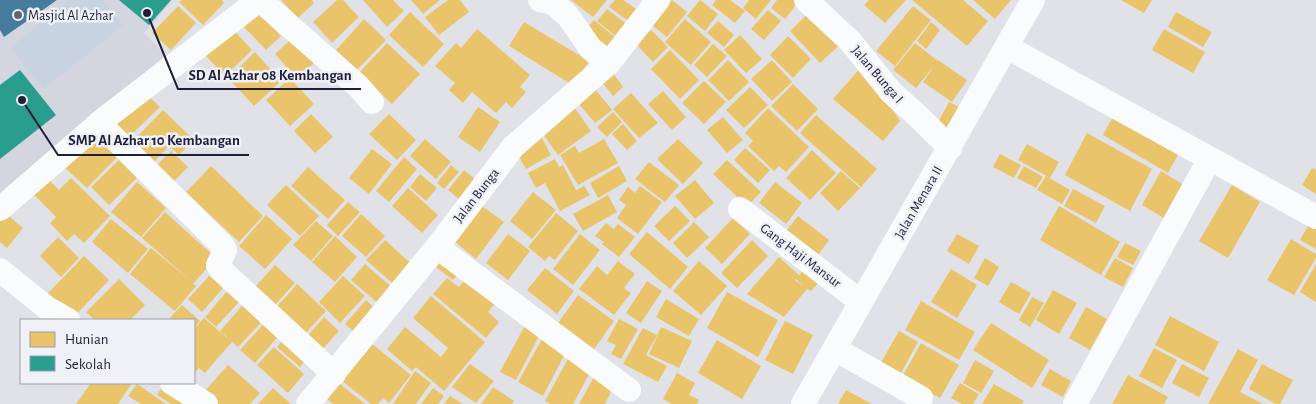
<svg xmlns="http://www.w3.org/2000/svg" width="1316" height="404" font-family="'Alegreya Sans',sans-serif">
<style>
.built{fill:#d3d5df}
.green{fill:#c9d4e2}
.homes{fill:#e9c46a}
.schools{fill:#2a9d8f}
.public{fill:#457b9d}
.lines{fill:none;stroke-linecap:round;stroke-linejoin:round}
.minor{stroke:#fafbfc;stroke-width:24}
.poi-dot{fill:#636378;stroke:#eff1f7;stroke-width:2}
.labels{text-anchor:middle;stroke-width:5;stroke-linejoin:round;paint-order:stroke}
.poi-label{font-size:14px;fill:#1f1f3b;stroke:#eff1f7;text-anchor:start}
.street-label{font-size:14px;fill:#1f1f3b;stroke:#eff1f7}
.leader{fill:none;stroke:#1f1f3b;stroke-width:2}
.callout-dot{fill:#1f1f3b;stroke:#eff1f7;stroke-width:2}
.callout-label{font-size:15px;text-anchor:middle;font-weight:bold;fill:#1f1f3b;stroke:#eff1f7;stroke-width:5;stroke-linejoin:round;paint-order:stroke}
</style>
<rect width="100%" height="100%" fill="#e1e2e8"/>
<!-- built -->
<path class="built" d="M0,0H173L144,33L165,55L0,198Z"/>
<!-- green -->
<path class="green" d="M69,0H103L123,25L44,89L10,48Z"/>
<!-- homes -->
<path class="homes" d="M182,0H222L224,3L203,25L179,2Z
M281,0H312L314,3L298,18Z
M337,0H343L359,17L332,43L313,22Z
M363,0H393L404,11L387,27Z
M411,0H440L423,14Z
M448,0H460L469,12L439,35L425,17Z
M571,0H607L593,17Z
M615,0H623L639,11L631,23L609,7Z
M672,0L687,12L667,37L653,26Z
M700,0L718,14L705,31L687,16Z
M716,0H730L745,11L735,23L712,5Z
M749,0H771L756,19L743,8Z
M777,0H800L785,19L771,8Z
M869,0H906L885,23L864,5Z
M912,0H963L988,21L967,46Z
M973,0H1011L995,19Z
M1121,0H1152L1144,13Z
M178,6L196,23L171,50L152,33Z
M913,6L931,20L895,66L876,51Z
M814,8L845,40L820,63L790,31Z
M607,9L629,26L619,39L597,21Z
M255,10L281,36L266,50L240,23Z
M768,10L781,21L764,40L751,29Z
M410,12L444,44L423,67L389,35Z
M1176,12L1212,32L1203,47L1168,27Z
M364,19L386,40L357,70L336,50Z
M685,19L711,42L691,65L665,42Z
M594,20L621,42L614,52L586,29Z
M718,21L734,35L724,47L707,33Z
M524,22L589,61L574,86L509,46Z
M931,22L940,30L926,49L917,41Z
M231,27L252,50L225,76L203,53Z
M477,29L530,75L520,87L526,92L512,108L506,102L496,113L472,92L463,103L449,90L455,83L435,66L456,43L461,48Z
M1164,29L1205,52L1193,73L1152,50Z
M651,30L668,47L653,62L636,44Z
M740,35L762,59L746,73L724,50Z
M788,36L811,59L793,78L770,55Z
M291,39L314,63L297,79L275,54Z
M387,43L420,74L392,104L359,73Z
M915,43L938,61L916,88L893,70Z
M713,44L727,56L707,77L694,65Z
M670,50L699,80L680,99L651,69Z
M255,52L281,81L254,106L228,78Z
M728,60L749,82L729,101L708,80Z
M772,60L792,82L772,101L751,79Z
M938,60L967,80L952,102L923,82Z
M863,65L900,121L883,141L833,99Z
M612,72L623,87L613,96L601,81Z
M290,78L314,104L290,126L266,100Z
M704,81L726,102L704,124L682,103Z
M793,84L818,109L797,131L771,106Z
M750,87L768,105L744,128L726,110Z
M595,89L612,110L595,123L578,103Z
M663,91L686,117L672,130L648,104Z
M144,92L160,107L127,139L112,124Z
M631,93L658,123L639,138L613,109Z
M949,102L967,111L955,133L937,124Z
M571,103L591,131L558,155L538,127Z
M478,107L500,122L480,152L458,137Z
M768,108L809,147L786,172L779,166L774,171L748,146L753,141L745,133Z
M163,110L194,140L179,155L169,146L153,163L128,146Z
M613,112L622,122L607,137L597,127Z
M1115,113L1180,151L1168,173L1103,135Z
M311,114L333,137L315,153L294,131Z
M389,114L416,140L397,160L369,134Z
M816,115L877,169L861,187L800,133Z
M723,117L743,140L727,153L707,130Z
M623,124L637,141L627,150L612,134Z
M98,129L122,152L87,188L63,166Z
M1087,133L1152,169L1130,211L1065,175Z
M541,136L551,155L526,169L515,150Z
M425,139L451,162L436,179L410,156Z
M604,139L618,163L578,185L560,155L575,146L579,153Z
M678,139L703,163L683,184L657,159Z
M1027,144L1059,162L1050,178L1018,160Z
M745,148L770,170L758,183L734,160Z
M372,149L392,164L369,194L349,178Z
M812,150L836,173L810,200L786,178Z
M171,151L188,167L174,181L157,165Z
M1000,154L1021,165L1014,178L993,167Z
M404,157L417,169L389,202L376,191Z
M555,159L559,167L563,165L576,190L584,186L590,195L560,211L545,183L536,188L528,173Z
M119,160L137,178L109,205L91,187Z
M727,160L761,192L747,206L713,174Z
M649,162L679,185L665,202L635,179Z
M451,165L459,172L444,189L437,183Z
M211,166L263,216L239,242L186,192Z
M619,166L627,181L598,198L590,183Z
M1024,166L1043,177L1036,188L1017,178Z
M308,167L345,200L328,219L291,186Z
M1312,168L1316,170V194L1302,185Z
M464,170L481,184L465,204L448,190Z
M841,171L860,188L838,211L820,193Z
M1161,171L1184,185L1164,218L1142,205Z
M43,174L59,190L71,178L110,216L84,243L74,234L67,241L50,223L56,217L28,189Z
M420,174L437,188L426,201L410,187Z
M1046,176L1070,190L1062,204L1037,190Z
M695,180L714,203L695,219L675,196Z
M137,182L166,208L141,237L111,212Z
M775,182L802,203L786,224L759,203Z
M286,185L319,216L300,236L267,205Z
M1232,185L1260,202L1228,258L1199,241Z
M640,186L662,202L638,234L617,218L626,205L619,200L628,187L635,193Z
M408,188L438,215L422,233L392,206Z
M1073,189L1105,206L1096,223L1064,206Z
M533,192L556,210L532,239L510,221Z
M608,195L617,212L583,231L573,214Z
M348,202L360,212L338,236L327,225Z
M482,206L504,222L476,259L455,242Z
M675,206L690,221L669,241L654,226Z
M1059,206L1120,242L1101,275L1040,240Z
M3,211L23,228L7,248L0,242V215Z
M165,212L216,258L193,284L196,286L175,311L130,274L151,248L192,282L142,238Z
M556,213L578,231L555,260L549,256L545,261L528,247Z
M361,214L385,236L366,257L342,236Z
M266,215L292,239L265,269L239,246Z
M798,216L829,240L815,259L783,235Z
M733,218L750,234L722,264L705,248Z
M111,219L148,249L128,273L92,242Z
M1312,219L1316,222V249L1300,240Z
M316,221L333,236L311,261L293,245Z
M694,222L709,237L687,258L673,243Z
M606,223L614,229L618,224L635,237L619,257L602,244L604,242L595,236Z
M647,232L688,267L670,289L629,254Z
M508,234L530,251L508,280L486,263Z
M580,234L600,250L573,285L553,269Z
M957,234L979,246L969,264L947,251Z
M335,236L357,257L335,282L312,262Z
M58,237L79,258L61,277L40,256Z
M1291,239L1316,254V258L1294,295L1267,280Z
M385,240L417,269L399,289L366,260Z
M752,240L768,256L737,288L721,273Z
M1125,243L1141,251L1133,265L1117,257Z
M446,255L462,269L453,280L436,267Z
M84,256L109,280L71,320L46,295Z
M779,257L799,275L795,280L803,286L796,279L804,269L820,281L811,291L807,289L784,317L747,294Z
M985,258L999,267L988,286L974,278Z
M1115,258L1133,268L1123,287L1104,277Z
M618,261L635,274L624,288L631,293L614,315L579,289L597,266L607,275Z
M699,261L727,286L701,315L673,291Z
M365,264L395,290L381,306L351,280Z
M1316,264V302L1300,292Z
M275,265L295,283L275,305L255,287Z
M545,268L574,291L557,314L527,290Z
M951,269L977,285L957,318L931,302Z
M212,273L225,286L202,312L188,299Z
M469,275L498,300L488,312L499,322L486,338L433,294L447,278L459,287Z
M343,276L365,296L340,323L319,302Z
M119,279L145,305L130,320H95L86,312Z
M647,281L662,291L641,323L626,313Z
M1011,282L1031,293L1019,314L999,302Z
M297,284L326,311L302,337L273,311Z
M228,290L240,301L216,327L205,317Z
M1053,290L1077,303L1059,334L1036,320Z
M727,292L778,320L758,357L707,328Z
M578,295L614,321L592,352L556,326Z
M431,296L485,342L444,391L416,367L412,371L387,349L405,327L441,357L448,348L413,318Z
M1032,297L1044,303L1030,327L1019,320Z
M248,299L267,316L238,347L220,331Z
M666,299L699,319L689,336L656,317Z
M366,300L381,314L360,337L345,324Z
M921,301L975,332L959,360L905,330Z
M182,305L200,321L194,328V320H168Z
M1086,307L1107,319L1090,350L1069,338Z
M1170,316L1219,342L1204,371L1155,345Z
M324,317L339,331L319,353L304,340Z
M204,318L232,342L205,373L199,368L194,373V329Z
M619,319L638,329L621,359L611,354L616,345L607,341Z
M267,320L281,333L255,363L240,350Z
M785,321L813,335L793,374L765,360Z
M991,323L1049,360L1032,388L973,350Z
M524,327L539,336L516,380L500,372Z
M661,327L692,341L679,368L649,354Z
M643,328L657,335L646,355L667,366L658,382L623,364Z
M899,331L918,342L900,375L880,364Z
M288,334L310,355L300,367L277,347Z
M542,339L566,352L543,396L518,382Z
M717,340L761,366L742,399L698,373Z
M921,343L959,365L940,398L902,377Z
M372,344L411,375L389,403L383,398L378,404H371L342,381Z
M274,347L304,374L288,393L257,365Z
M1154,348L1177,360L1162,388L1139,376Z
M1238,349L1258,360L1240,392L1263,404H1208Z
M570,355L593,367L573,404H550L545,401Z
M975,360L994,371L981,393L963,383Z
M470,364L494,381L476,403L452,387Z
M1182,364L1209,378L1199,397L1172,383Z
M1262,364L1293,380L1280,404H1276L1249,389Z
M228,365L260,393L250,404H218L204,392Z
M1050,369L1071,381L1063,397L1041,385Z
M415,371L431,383L416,404H393Z
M677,373L695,383L689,395L699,400L697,404H672L663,399Z
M595,375L614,386L605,404H579Z
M1128,375L1168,397L1164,404H1112Z
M91,383H128L131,385L118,404H76Z
M165,383L196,404H171L157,395Z
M339,383L365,404H333L327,399Z
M960,383L979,394L973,404H962L951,398Z
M137,384L166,404H141L128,396Z
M994,384L1024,401L1022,404H982Z
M493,387L514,401L512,404H481Z
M273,388L291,404H258Z
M433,388L444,396L438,404H421Z
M846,390L872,404H838Z
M450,396L463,404H444Z"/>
<!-- schools -->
<path class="schools" d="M119,0H171L149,25Z
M20,70L56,115L0,159V85Z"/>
<!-- public -->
<path class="public" d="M0,0H57L4,37L0,30Z"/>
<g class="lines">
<!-- minor -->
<path class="minor" d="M260,0L358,86L372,102
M540,0L553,3L568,16L591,49L609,63
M806,0L850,41L891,92L920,118L950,148
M1007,47L1316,217
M99,123L223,246L225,250L218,265L221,270L334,374
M0,209L104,119L259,0
M740,209L861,302
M437,247L629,390
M0,270L47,308L68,320
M835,349L921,398
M172,383L206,404
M308,404L437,247L513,147L609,63L658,0
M803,404L1033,0
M1075,404L1209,160"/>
</g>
<!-- markers -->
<circle class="poi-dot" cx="18" cy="15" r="5"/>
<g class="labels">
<!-- poi labels -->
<g class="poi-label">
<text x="28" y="20">Masjid Al Azhar</text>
</g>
<!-- street labels -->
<g class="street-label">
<text transform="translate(878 74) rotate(49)" y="5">Jalan Bunga I</text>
<text transform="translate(476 195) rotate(-52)" y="5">Jalan Bunga</text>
<text transform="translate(918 202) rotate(-60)" y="5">Jalan Menara II</text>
<text transform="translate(801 255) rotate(37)" y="5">Gang Haji Mansur</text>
</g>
</g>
<!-- callouts -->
<path class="leader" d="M147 13L178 89H361M22 100L58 155H249"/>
<g class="callout-dot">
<circle cx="147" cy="13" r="5"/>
<circle cx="22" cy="100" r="5"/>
</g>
<g class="callout-label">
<text x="270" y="80">SD Al Azhar 08 Kembangan</text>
<text x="154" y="145">SMP Al Azhar 10 Kembangan</text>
</g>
<!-- legend -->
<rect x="20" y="319" width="175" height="65" fill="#eff1f7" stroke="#9c9dac"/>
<rect x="30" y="332" width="25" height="15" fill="#e9c46a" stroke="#9c9dac"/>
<text x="65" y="344" font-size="15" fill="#1f1f3b">Hunian</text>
<rect x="30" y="356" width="25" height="15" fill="#2a9d8f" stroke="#9c9dac"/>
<text x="65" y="369" font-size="15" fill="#1f1f3b">Sekolah</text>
</svg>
